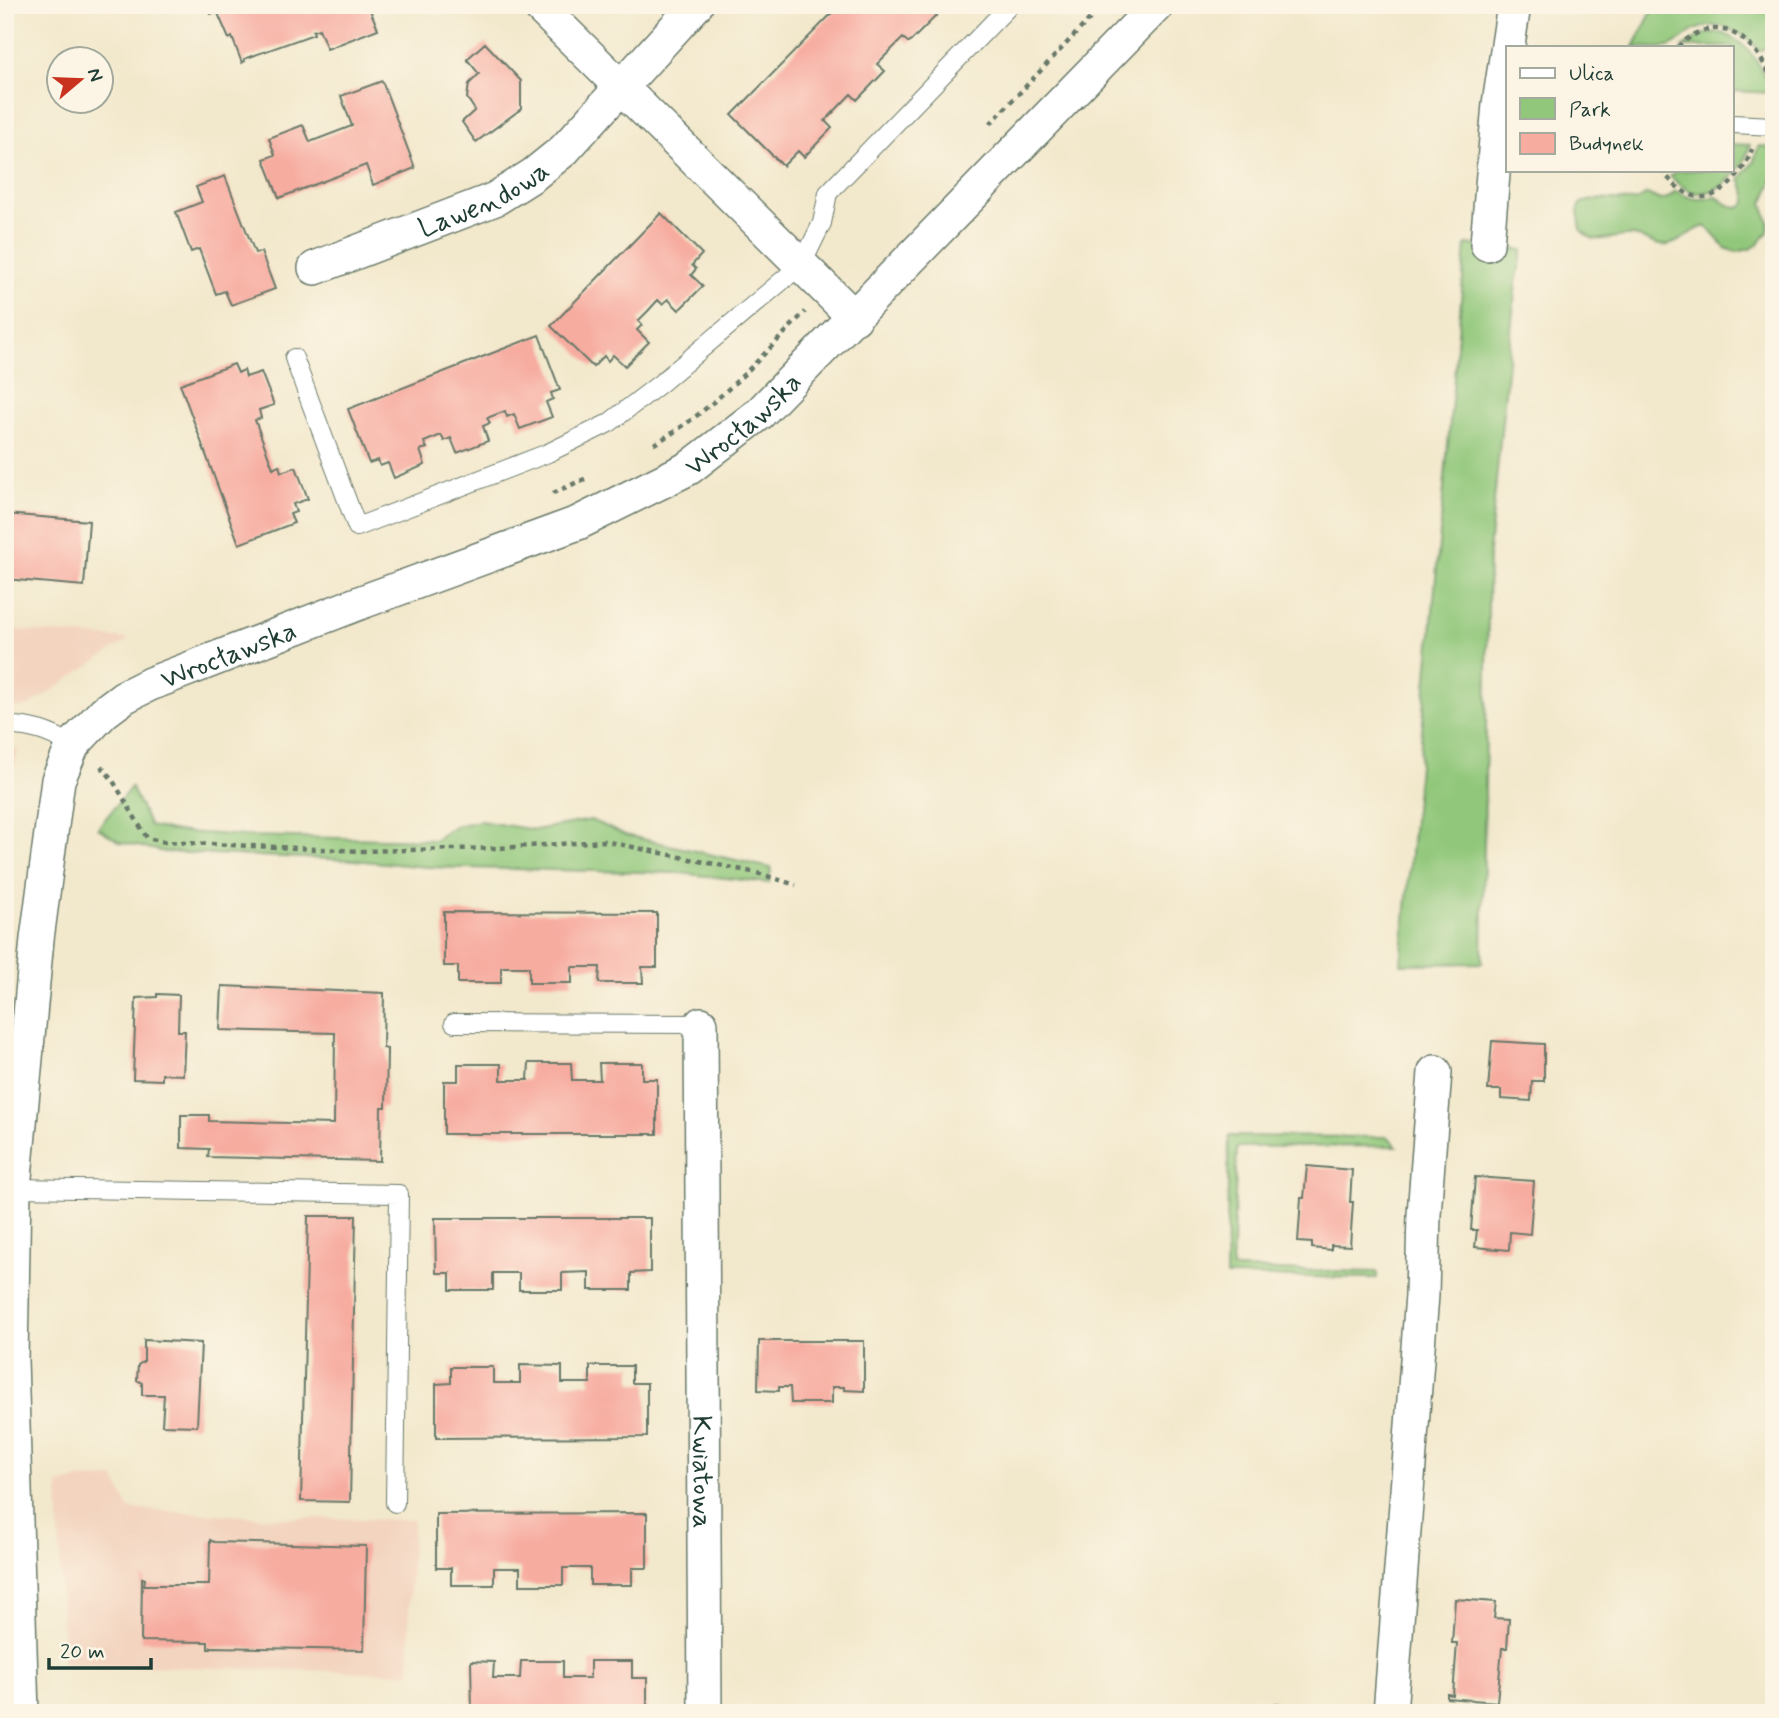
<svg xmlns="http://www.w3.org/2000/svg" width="1779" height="1718" font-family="Mynerve,sans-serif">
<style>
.built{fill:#f3d4bf}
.green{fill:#91c77a;stroke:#588257;stroke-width:2}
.building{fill:#f7aca0}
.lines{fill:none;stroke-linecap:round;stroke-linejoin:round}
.service-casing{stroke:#697969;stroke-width:20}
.minor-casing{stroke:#697969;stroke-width:36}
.path{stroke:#697969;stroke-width:4.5;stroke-dasharray:5 5;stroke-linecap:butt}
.service{stroke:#fff;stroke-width:18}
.minor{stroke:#fff;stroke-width:33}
.labels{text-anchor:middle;stroke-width:5;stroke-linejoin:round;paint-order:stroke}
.street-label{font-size:28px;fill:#1f3d34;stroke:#fcf5e5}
</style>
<rect width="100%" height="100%" fill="#fcf5e5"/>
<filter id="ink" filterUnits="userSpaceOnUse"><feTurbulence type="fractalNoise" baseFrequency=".0143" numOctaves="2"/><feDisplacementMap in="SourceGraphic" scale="14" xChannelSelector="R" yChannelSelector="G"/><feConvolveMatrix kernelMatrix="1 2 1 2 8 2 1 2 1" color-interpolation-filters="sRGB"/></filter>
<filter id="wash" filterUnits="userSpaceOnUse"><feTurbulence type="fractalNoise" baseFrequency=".00686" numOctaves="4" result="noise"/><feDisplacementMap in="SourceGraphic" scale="28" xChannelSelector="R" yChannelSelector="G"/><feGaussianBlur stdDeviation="1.57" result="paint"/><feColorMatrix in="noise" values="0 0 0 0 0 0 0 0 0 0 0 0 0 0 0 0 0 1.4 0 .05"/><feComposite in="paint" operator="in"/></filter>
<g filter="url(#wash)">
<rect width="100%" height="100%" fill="#f2e8cc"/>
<!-- built -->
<path class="built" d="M5,629L129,639L27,707L6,708Z
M5,749H18L5,814Z
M115,1478L129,1509L261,1517L413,1520L409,1611L410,1673L63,1664L58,1484L79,1479Z"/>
<!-- green -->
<path class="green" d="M1655,5H1774V41L1760,51C1742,31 1717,17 1691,32C1684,37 1675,46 1668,47C1657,49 1645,47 1634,47Z
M1723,33C1750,44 1762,66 1772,93L1732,91V47H1683L1704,34Z
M1732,144L1750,145C1745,166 1722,194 1699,193C1688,193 1678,183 1670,176L1678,170H1732Z
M1758,146L1774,147V178L1763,203L1769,223L1768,232L1758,244L1750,249L1736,252L1725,248L1706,226C1692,229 1685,240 1671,244C1657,249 1647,238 1634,236C1621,234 1607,241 1595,239C1589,238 1585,234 1581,230L1578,211L1581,203C1603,195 1615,202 1636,201L1647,194L1660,200L1668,198L1676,191C1692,200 1700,201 1717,196C1725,204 1736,212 1746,203V194L1740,179L1754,161Z
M1466,245L1523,250L1516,282L1489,551L1482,963L1401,964Z
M131,787L150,826L172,831L245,836L434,840L455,826L480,821L535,830L591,820L625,835L771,868L769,883L679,873L427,867L353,860L165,852L120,842L98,828Z
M1229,1136L1388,1137L1397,1146L1237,1147L1232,1269L1377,1272V1278L1226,1276Z"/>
<g id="blocks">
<!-- building -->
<path class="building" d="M207,5H368L378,29L327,49L319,29L313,31L314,34L244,59L245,61L242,63L232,37L229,39L217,11L211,14Z
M840,5H932L930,8L937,15L909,43L903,38L877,64L885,71L857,100L851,94L825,121L832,128L804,157L798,151L783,166L732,115Z
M485,43L521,81V109L476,142L462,122L475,110L467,98L469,84L479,74L467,59Z
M382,81L415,168L373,185L366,165L279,198L264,159L275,155L269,138L303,125L310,142L352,126L341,96Z
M225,176L255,253L261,252L275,289L231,305L225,291L216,294L199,249L191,252L176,212L202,202L196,187Z
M661,213L702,254L692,265L696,269L691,275L703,286L679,310L668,299L662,304L658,300L648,311L638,321L642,325L637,330L649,342L625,366L613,355L608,361L604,356L593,367L551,326Z
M539,335L560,390L551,393L553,399L546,402L552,417L520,429L514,414L507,417L505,411L487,418L490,423L483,426L488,441L457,453L451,438L444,441L441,435L424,442L427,448L420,450L425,465L394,478L388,463L380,466L378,460L369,463L348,409Z
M234,364L238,373L244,370L246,377L261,372L274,405L259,410L261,418L255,420L273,468L279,465L281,472L296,467L308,499L293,504L296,512L290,514L294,523L239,544L180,384Z
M5,514L89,521L84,586L5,579Z
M444,912L657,913V967H642L643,983H599L600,967H572V983H529V967H501V983H458V966H444Z
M222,986L384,993L383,1048L387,1049L386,1107H381L380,1161L208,1157L209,1149L181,1148V1115H209V1121L334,1124L335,1033L220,1030Z
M157,994L179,995L178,1031H185L183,1075L162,1074V1080L133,1079L136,998L157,997Z
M1492,1041L1544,1044V1081H1532L1531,1101L1501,1099V1090H1488Z
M529,1063H571L572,1080H600L599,1063H642V1079H657V1134H444V1081H458V1064H501V1080H528Z
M1307,1166L1352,1170L1350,1202H1353L1350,1246L1331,1245V1250L1312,1248V1243L1298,1242L1301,1198H1304Z
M1475,1177L1534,1181L1530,1234L1510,1232L1509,1250L1475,1247L1477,1230H1471Z
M308,1216H356L350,1502L301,1501Z
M435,1218H650V1272L631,1273V1290H589V1272L562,1273V1290H519V1273H493V1290H450V1273H436Z
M144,1340L201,1343L197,1426L162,1425L164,1395H142V1383L137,1380L138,1365L144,1361Z
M759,1341H864V1391L844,1390V1387H832V1403H791L790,1387H779V1391L758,1390Z
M520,1365L562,1366V1383H590V1366H632V1383H647V1437L436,1438V1384L451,1383V1367H493V1383H520Z
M647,1513V1568H632V1585H590V1568H563V1585H520V1568H494V1585H451V1568H436V1514Z
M210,1540L214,1542L366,1546L364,1650L211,1647V1649H208V1642L141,1641L142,1578L145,1579L144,1585H209Z
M1455,1599L1496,1602L1494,1618L1509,1619L1507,1648H1502L1497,1702L1447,1698V1694L1453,1695L1457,1643H1452Z
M471,1661L494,1662L493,1678H520L521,1661H563V1678H590V1661H632V1678H647V1713H472Z
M1276,1703L1308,1708V1713H1258V1704L1275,1706Z"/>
</g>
</g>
<g filter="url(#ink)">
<use href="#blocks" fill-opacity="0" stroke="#697969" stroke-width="2"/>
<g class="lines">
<!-- service casing -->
<g class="service-casing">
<path id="service" d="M1732,124L1774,126
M294,358L357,527L548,453L609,423L661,383L802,264L822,223L828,193L1010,5
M5,726C32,725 50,733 73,745
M454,1023L701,1024
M14,1188L399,1194L395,1503"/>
</g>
<!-- minor casing -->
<g class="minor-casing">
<g id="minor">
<path d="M538,5L855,318"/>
<path d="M1487,244L1499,104L1514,5"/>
<path id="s1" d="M315,268L495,199L533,175L564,150L696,5"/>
<path id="s2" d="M701,1024L705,1713"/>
<path id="s3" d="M22,1713L11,1360L14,1188L37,939L52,826L58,780L73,745L104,712L124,697L150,684L362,602L578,523L689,468L759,414L1157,5"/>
<path d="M1390,1713L1422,1295L1424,1214L1435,1072"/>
</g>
</g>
<!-- path -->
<path class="path" d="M1678,47C1720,6 1759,42 1774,86
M990,124L1103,5
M1661,170C1670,180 1678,190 1691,195C1719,206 1745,171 1752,149
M654,444C712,412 759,359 805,312
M553,493L587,478
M101,766L112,779L147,838L165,842L362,851L500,848L604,841L757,873L796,885"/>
<!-- service -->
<use href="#service" class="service"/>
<!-- minor -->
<use href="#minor" class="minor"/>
</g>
</g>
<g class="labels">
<!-- street labels -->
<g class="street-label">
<text dy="10" stroke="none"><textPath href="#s1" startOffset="182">Lawendowa</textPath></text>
<text dy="10" stroke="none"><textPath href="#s3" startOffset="1724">Wrocławska</textPath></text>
<text dy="10" stroke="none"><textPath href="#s3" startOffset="1157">Wrocławska</textPath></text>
<text dy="10" stroke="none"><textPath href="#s2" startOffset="448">Kwiatowa</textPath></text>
</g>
</g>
<!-- margin -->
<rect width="1779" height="1718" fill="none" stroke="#fcf5e5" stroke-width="28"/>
<!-- legend -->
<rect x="1506" y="46" width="228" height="126" fill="#fcf5e5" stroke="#a4ab9e" stroke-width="2"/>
<rect x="1520" y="68" width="35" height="10" fill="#ffffff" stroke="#a4ab9e" stroke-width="2"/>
<text x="1569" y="80" font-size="21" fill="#1f3d34">Ulica</text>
<rect x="1520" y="98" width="35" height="21" fill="#91c77a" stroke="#a4ab9e" stroke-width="2"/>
<text x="1569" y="116" font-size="21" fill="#1f3d34">Park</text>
<rect x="1520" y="133" width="35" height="21" fill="#f7aca0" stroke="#a4ab9e" stroke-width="2"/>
<text x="1569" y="150" font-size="21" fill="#1f3d34">Budynek</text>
<!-- north arrow -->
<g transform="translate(80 80) rotate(71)"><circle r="33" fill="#fcf5e5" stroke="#a4ab9e" stroke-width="2"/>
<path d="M0-5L12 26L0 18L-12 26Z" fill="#c8321e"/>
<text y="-10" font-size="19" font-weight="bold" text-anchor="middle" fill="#1f3d34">N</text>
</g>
<!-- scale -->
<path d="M49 1658v10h102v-10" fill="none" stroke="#1f3d34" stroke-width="3.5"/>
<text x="60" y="1658" font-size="21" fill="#1f3d34" stroke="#fcf5e5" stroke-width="5" paint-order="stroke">20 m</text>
</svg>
